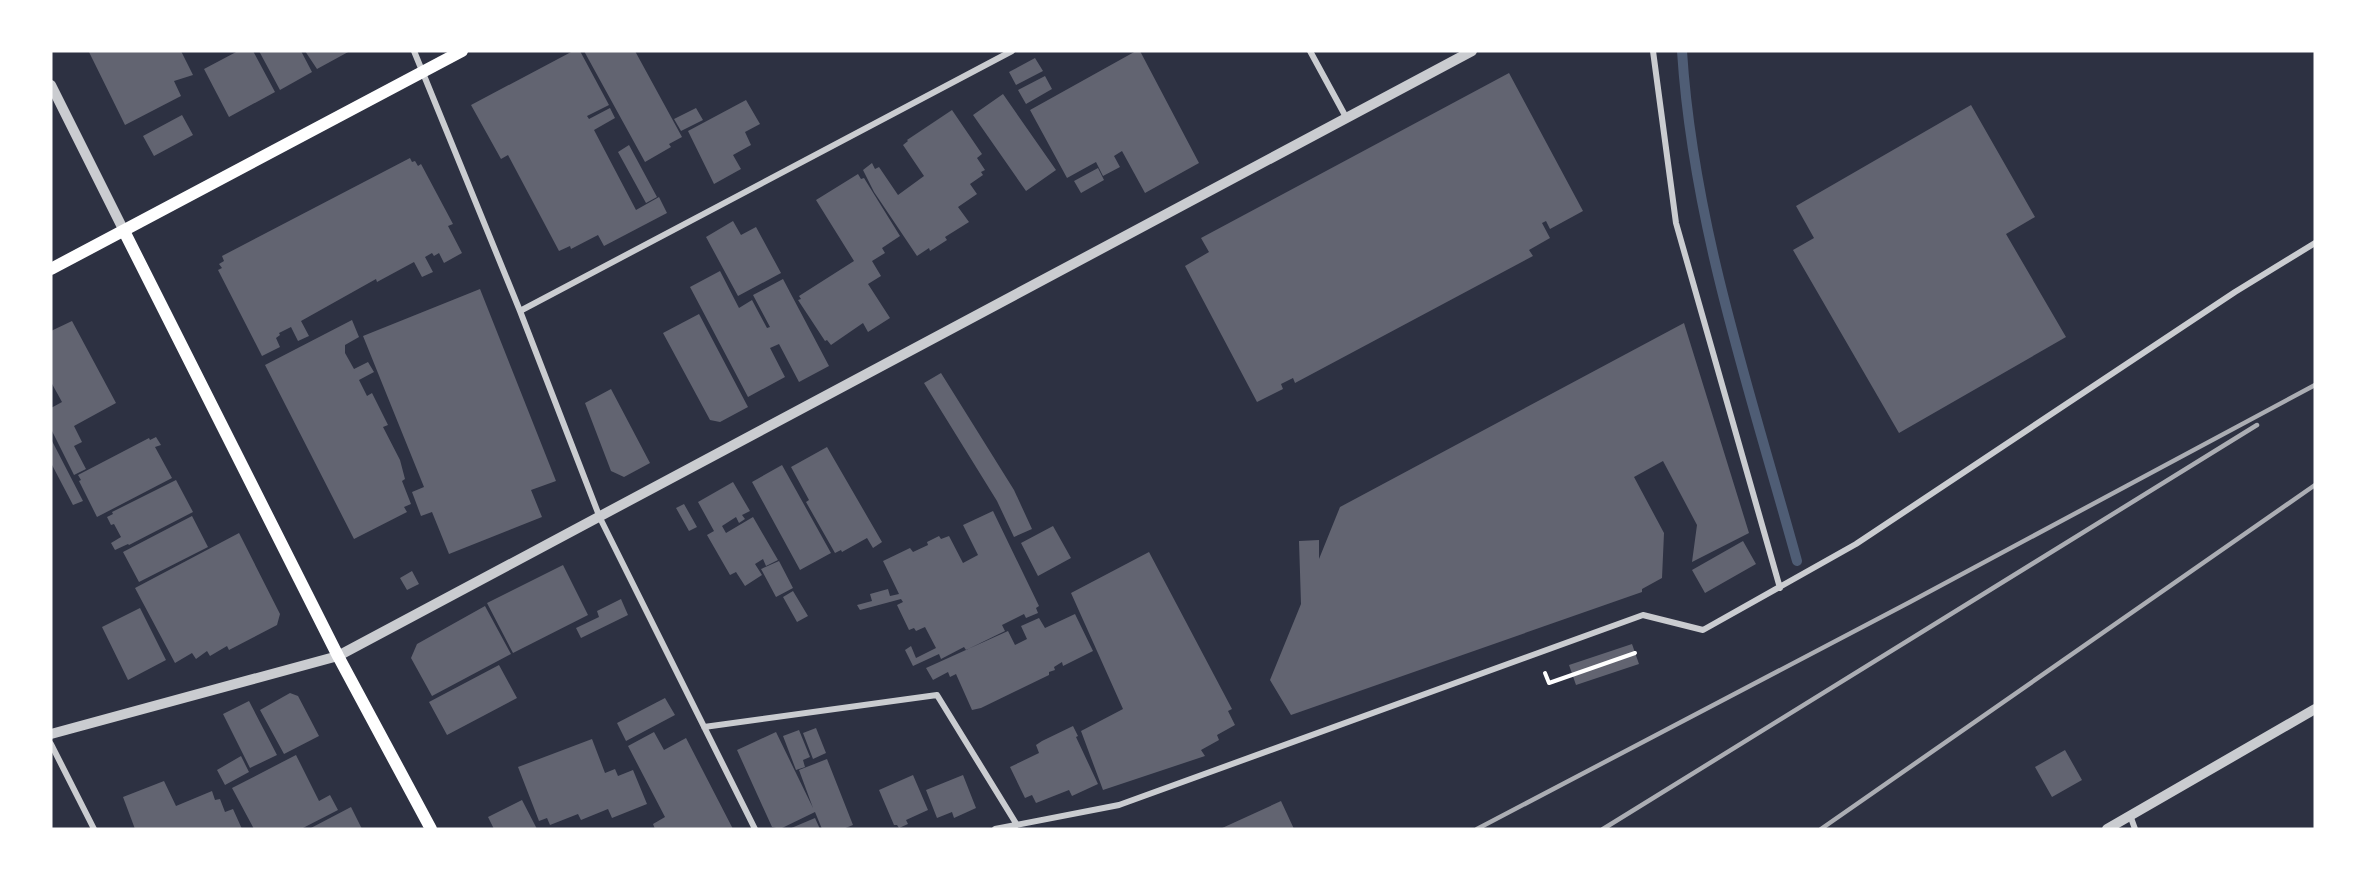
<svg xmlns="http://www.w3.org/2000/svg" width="2366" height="880" font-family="'Roboto Condensed',sans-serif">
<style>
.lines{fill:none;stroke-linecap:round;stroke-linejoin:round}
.stream{stroke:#4f5d75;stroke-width:10}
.building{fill:#626471}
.path{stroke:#fff;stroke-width:4}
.minor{stroke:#caccd0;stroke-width:6}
.tertiary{stroke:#caccd0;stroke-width:10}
.secondary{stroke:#fff;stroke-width:12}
.rail{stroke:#abadb3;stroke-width:4.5}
</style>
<rect width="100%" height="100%" fill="#2d3142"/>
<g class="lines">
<!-- stream -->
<path class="stream" d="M1682,51C1693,225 1751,394 1797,561"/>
</g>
<!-- building -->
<path class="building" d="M92,51H181L193,75L174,81L181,96L125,125L89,52Z
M238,51H253L275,92L229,117L204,69Z
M259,51H301L312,72L280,90Z
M305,51H350L317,69Z
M573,51H580L609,105L587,116L589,119L610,108L615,118L594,130L636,210L659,197L667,213L604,246L598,235L571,249L570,246L559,251L508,155L501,159L471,105Z
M584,51H635L682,137L669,144L671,147L645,162Z
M1136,51H1140L1199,163L1145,193L1122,151L1114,156L1120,167L1103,176L1096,162L1067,178L1030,110Z
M1035,58L1043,71L1016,85L1009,72Z
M1509,73L1583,211L1550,229L1546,221L1542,223L1550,238L1529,250L1533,256L1295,383L1293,378L1281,384L1283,389L1257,402L1185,266L1209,252L1201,238Z
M1045,76L1052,89L1026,104L1018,90Z
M1003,94L1056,170L1026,191L973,115Z
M746,100L760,124L745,132L751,145L733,155L741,169L714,184L688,131Z
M1971,105L2035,217L2006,234L2066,337L1899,433L1793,250L1814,238L1796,206Z
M696,108L703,120L681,131L674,119Z
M952,110L982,154L977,158L985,170L981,172L983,175L970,184L977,194L958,207L969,222L945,237L947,240L930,251L929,248L917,256L874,192L863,170L872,163L875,169L879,167L898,195L924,176L903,145L908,141L907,140Z
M182,115L193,135L154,156L143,136Z
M629,145L657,197L646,203L618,152Z
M410,158L412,162L415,161L418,166L421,164L453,224L448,226L462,253L444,263L439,253L434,256L432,253L425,257L433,272L422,277L414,262L377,282L376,279L301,321L309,336L298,341L291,327L279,333L280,335L276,338L280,347L262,356L218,270L222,268L219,264L224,261L222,256Z
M1098,168L1104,180L1081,193L1074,181Z
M858,174L861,179L864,178L900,236L882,248L885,253L872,261L881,276L868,284L890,318L868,332L863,323L831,345L827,340L825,341L798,300L801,299L799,296L854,261L816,200Z
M733,221L741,235L756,227L781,273L738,296L706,237Z
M720,271L739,308L752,300L767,328L770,327L753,295L783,279L829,366L799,382L779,344L770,348L785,377L748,397L690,287Z
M480,289L556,481L531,490L542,517L449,554L432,512L421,516L412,492L424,487L363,336Z
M699,314L748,407L720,422L710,420L663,333Z
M352,320L359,337L345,345V353L354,369L368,362L374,372L359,380L367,396L372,393L388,425L383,427L400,460L405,479L402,481L411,504L404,507L407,512L354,539L265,365Z
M72,321L116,403L74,426L82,442L74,446L86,469L74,475L51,429V408L62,402L51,382V331Z
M1684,323L1749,533L1692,562L1697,525L1663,461L1634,477L1664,533L1662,578L1642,589V592L1291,715L1270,680L1301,604L1299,541L1319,540V559L1340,507Z
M941,373L1014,490L1032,529L1014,537L997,501L924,383Z
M611,389L650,463L624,477L611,471L585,403Z
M156,437L161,445L155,447L172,478L97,517L79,481L81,480L78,475L149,438L150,440Z
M51,439L83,501L73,505L51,463Z
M827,447L882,542L873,548L867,538L842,552L841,550L835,553L806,502L809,500L791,467Z
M782,465L831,553L800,570L752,482Z
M176,480L193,512L129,545L128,544L115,550L111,543L121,537L114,524L111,525L107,517L113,514L112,512Z
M733,482L750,511L742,515L745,519L739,523L736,517L722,526L726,533L753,517L778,560L766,566L763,559L755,564L762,575L745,586L736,572L730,575L707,535L714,531L698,502Z
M684,504L697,527L689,531L676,508Z
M993,511L1039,606L1036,608L1038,613L1026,618L1024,614L1002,625L1005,631L966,650L964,647L941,659L939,654L913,666L905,650L911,646L916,658L936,648L925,627L916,631L914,628L909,630L897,605L903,602L901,599L860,610L857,605L872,601L870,594L888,589L890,596L899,594L883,561L910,548L913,552L928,545L927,542L939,536L941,539L949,536L963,563L978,555L963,525Z
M192,516L208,547L139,582L123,552Z
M1053,526L1071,558L1038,576L1021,543Z
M239,533L280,614L277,625L229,650L227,646L210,656L207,651L196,659L192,653L175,663L135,588Z
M1743,541L1756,564L1705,593L1692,570Z
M1149,552L1232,709L1228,711L1235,725L1217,735L1219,740L1201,750L1205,756L1103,790L1081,731L1123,709L1071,593Z
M779,561L793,588L776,597L761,569Z
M563,565L588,615L513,653L487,603Z
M412,571L419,584L407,590L400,578Z
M793,591L808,616L797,622L783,597Z
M621,599L628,615L581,638L576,628L599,617L597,611Z
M485,606L511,654L432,696L411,658L417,644Z
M140,608L166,660L128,680L102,627Z
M1075,614L1093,651L1063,666L1062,662L1054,667L1055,670L1049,672V675L981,708L972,710L956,674L950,677L948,672L933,680L926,668L1008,631L1015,645L1027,639L1021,626L1039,618L1045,628Z
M1632,644L1639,664L1576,685L1569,665Z
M499,665L517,698L447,735L429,702Z
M290,693L298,696L319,736L284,754L260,710Z
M665,698L675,715L626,741L617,723Z
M249,701L277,755L250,768L223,714Z
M1073,726L1078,736L1076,737L1098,784L1072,796L1069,790L1036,803L1032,795L1025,798L1010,767L1039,753L1036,745L1042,741Z
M816,728L826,753L813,759L803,733Z
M799,730L810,757L803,760L805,767L796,770L783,736Z
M654,732L664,750L686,738L733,829H655L653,824L665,817L628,746Z
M776,732L813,808L799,770L827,759L853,825L843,829H822L815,812L780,829L772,827L737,750Z
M592,739L605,773L615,769L618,776L633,770L647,804L612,818L608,809L581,820L578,814L550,825L547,818L539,821L518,767Z
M2065,750L2082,780L2052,797L2035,767Z
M296,755L319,801L330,795L338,810L301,829H254L232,788Z
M241,756L249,772L225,785L217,770Z
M913,775L928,810L906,820L908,824L899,828L897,825H894L879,790Z
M963,775L976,808L954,818L952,812L937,818L926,790Z
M164,781L176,806L212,791L215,800L220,799L225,812L233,809L242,829H135L123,797Z
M522,800L537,829H494L488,817Z
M1281,801L1294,829H1220Z
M351,807L362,829H309Z
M815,818L820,829H789Z"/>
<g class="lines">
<!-- path -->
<path class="path" d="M1545,673L1549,683L1635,653"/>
<!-- minor -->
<path class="minor" d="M414,51L520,311L600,518L755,829
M1310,51L1347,119
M1653,51L1676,223L1780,588
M520,311L1012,51
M704,727L937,695L1017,825
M51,744L94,829
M2130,815L2135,829
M995,829L1119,805L1643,615L1703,630L1856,544L2235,292L2315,243"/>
<!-- tertiary -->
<path class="tertiary" d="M51,85L124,231
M51,734L338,656L1472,51
M2107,829L2315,709"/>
<!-- secondary -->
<path class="secondary" d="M124,231L338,656L431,829
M51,269L462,51"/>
<!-- rail -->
<path class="rail" d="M1477,829L1910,602L2315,385
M1603,829L2257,425
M1821,829L2315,485"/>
</g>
<!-- border -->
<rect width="2366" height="880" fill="none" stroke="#ffffff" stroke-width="105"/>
</svg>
